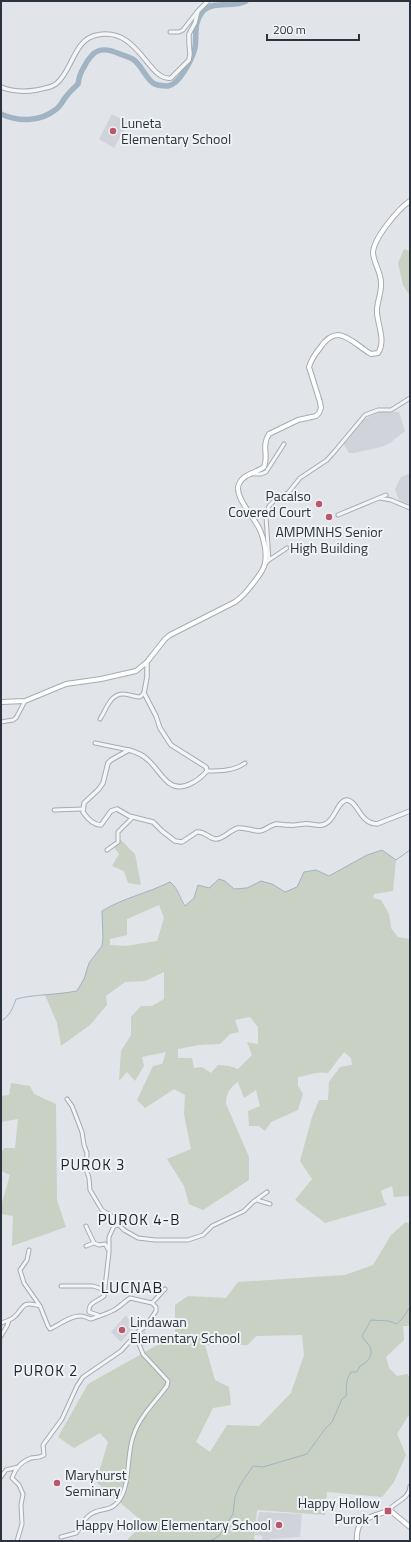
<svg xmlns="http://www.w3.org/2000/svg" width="411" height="1542" font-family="'Titillium Web',sans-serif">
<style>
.built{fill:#d0d4da}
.green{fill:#c8d1c3;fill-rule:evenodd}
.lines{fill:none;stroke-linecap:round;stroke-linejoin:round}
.stream{stroke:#a0b4c4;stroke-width:1}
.river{stroke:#a0b4c4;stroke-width:5.5}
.minor-casing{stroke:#a7abb2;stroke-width:5}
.tertiary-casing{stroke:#a7abb2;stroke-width:5.5}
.secondary-casing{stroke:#a7abb2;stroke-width:6}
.minor{stroke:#f3f5f7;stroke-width:3}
.tertiary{stroke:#f3f5f7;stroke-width:3.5}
.secondary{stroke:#fff;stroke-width:4}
.poi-dot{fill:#be556b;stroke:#f0f3f6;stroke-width:1.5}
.labels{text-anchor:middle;stroke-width:4;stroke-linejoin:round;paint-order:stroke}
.poi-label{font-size:14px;fill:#2b333e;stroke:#f0f3f6;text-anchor:start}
.neighbourhood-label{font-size:15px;letter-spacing:1px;fill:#1d242f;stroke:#f0f3f6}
.quarter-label{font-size:16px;letter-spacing:1px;fill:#1d242f;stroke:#f0f3f6}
</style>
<rect width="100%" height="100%" fill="#e1e4e8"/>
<!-- built -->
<path class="built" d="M112,114L128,123L114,148L99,139Z
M381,412H399L405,431L390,443L381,447L354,453H349L343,443L362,421L372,415Z
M410,473V508L399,500L395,489L401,477Z
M126,1315L134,1327L121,1342L111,1332Z
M144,1329L150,1344L143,1346L141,1343L137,1342L136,1336Z
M259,1512L302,1514L300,1537L270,1539V1541H262V1536L255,1535Z"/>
<!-- green -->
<path class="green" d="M404,249L410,251V296L403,285L398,263Z
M121,840L135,854L141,885L128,883L124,871L112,866L119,854L114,847Z
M382,850L396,860L393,891L374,894L373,898L381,900L389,914L391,928L398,937L410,939V1196L394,1197L392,1186L381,1191L384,1201L387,1205L325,1223L295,1200L312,1179L300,1161L312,1117L319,1100H328L329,1082L340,1067L352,1065L351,1058L344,1052L328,1073C319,1071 308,1075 298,1077V1086L303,1094L298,1110L271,1122L265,1131L259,1126H249L248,1111L260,1106L256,1090L244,1098L238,1082C229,1088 226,1094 226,1104L249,1157V1180L203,1210L189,1204L184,1186L167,1159L191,1149L184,1114L185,1095L174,1089L145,1108L137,1100L153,1066L162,1064L166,1052L142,1057L144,1066L135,1081L127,1072L119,1081L121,1051L131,1035V1017L141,1006H152L164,999V972L145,981L125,982L106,996L107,1005L90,1025L61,1046L57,1023L45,995L77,991L84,979L89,963L102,946L103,938L102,911C123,898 148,893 170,882C179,889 178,897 185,906L194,898L198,885L209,888L219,879L225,881L234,889L247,888L261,881L272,884L285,892L297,887L304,872L316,870L329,876L367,855ZM159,905L164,918L157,941L126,946L110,945V939L127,935V919ZM250,1017L258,1027V1044L247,1042L252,1055L238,1069L229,1066L218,1065L211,1073L202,1067L194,1068L192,1058H178V1049L199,1045L220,1044L230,1034L239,1032L235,1020Z
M11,1083L30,1086L34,1094L56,1104L57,1200L66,1227L12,1246L13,1216L1,1214V1206L10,1175L1,1171V1154L4,1148H15L18,1119L1,1122V1096L9,1095Z
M406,1222L410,1224V1326H403L404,1340L386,1357L389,1368L397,1376L407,1374L410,1377V1413L397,1434L406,1455L394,1482L382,1497L327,1492L325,1515L257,1510L254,1541H126L144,1523L96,1482L108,1442L100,1433L74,1448L58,1437L88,1384L175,1335V1305L188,1296L226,1298L238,1282L345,1275L373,1265L391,1235ZM302,1335L304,1355L291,1393L259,1426L227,1425L210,1452L196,1442L213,1408L231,1405L229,1387L215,1380L205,1345H248L256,1336Z"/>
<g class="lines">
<!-- stream -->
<path class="stream" d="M1,1021C10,1016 13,1008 16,999C36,994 57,995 77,991L84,979L89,963L102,946L103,938L102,911C123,898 148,893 170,882C179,889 179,897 185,906L194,898L198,885L209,888L219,879L225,881L234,889L247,888L261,881L272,884L285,892L297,887L304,872L316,870L329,876L367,855L382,850L396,860L410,850
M210,1541L219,1536L233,1514L235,1497L240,1485L253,1466L263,1467L307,1454L325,1429L332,1422L342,1399L346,1396C347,1384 345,1382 351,1372H357L360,1366C367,1363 374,1355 370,1347C368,1343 364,1341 362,1336L371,1320L389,1321L397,1324L402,1319L410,1307"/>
<!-- river -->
<path class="river" d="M1,114C18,122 40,122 55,110C60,107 62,102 65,98C69,92 74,88 78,84C79,77 80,73 84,67C93,49 102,46 120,54C125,56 130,57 134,60C142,66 145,77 153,83C157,86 163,86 168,86C180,84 192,59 195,48C197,34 193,23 203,11C214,0 233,8 246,1"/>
<!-- minor casing -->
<g class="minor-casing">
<path id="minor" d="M170,32H179L183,30L197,12
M253,474H261L266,472L284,444
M380,498L391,500L410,508
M338,515L386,495
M269,560L287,548
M265,564L269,560L266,517L269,506L276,499L288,493L300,478L327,460L335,451L365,415L378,410H391L410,398
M100,719C106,710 110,694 123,694C129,694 134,697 140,697L144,693
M1,722L13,720L16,718L25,701
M95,743L129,750
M207,771C220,771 234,771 245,763
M54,810L83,809
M107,850L118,842V832L133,817
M67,1099L72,1106L82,1132L84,1145L87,1153L86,1169L89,1178L90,1190L102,1210L113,1217L114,1226
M257,1200L270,1204
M86,1226L94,1243L99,1245L105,1244L108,1249
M114,1226L119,1225L124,1230L138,1238L155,1240H188L203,1235L212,1226L244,1211L253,1202L267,1192
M86,1246L94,1243
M29,1250L27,1260L20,1270L24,1283L40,1306
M61,1286H93L105,1290
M152,1303L165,1289
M98,1315L89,1312C88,1302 97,1302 104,1296L109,1252V1237L114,1226
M1,1323C5,1322 10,1320 13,1318C25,1309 19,1300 40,1306L48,1326L50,1329C59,1325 71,1315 81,1316C85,1316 87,1318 91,1319C96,1317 113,1312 117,1308C122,1305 125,1301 130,1298L152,1303L156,1307V1311L146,1326L139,1331L121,1351L83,1377L77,1386L62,1419L43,1445L44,1455C40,1458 36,1457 31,1458C22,1461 15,1469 12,1478L19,1485L23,1494L21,1505L22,1524L17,1541
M1,1336L7,1326L9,1320
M1,1477L6,1470L18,1467
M388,1511C394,1502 410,1499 410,1486
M61,1537L76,1533C82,1526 83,1519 91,1514C102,1507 111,1513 120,1499C131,1482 126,1453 134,1434C140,1416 156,1401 167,1386L168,1381L143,1354L139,1344L133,1339"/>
</g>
<!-- tertiary casing -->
<g class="tertiary-casing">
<path id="tertiary" d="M1,87C13,92 25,92 37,90C44,88 52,88 57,83C72,71 74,39 97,35C139,26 148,82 171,78L189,60L190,54L189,43V34L195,23L198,11L208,1
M147,662V677L144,693L156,716L160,728L171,745L206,767L207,771C199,780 182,793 169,783C161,777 156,767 148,760C143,755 136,752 129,750L111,760L108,763L103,783L99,789L84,803L83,812C87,818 93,825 101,825L111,811L117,809L129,816L153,822L162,831L175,841L182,842L197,832C205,831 209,839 216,839C224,839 230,830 238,828C246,827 252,831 259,831C265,831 270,825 276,824C280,824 284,825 289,825C294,826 299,824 304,824C310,823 316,826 322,825C335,823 337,800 347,800C358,801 359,823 377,824L410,811"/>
</g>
<!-- secondary casing -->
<g class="secondary-casing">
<path id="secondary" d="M1,702L25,701L66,684L101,679L136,671L147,662L165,639L170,635L235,602C244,596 248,590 254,582C258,577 264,570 265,563C267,553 264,539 260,530C255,518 233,496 239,484C243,474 256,473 264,467C269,456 261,446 269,434L298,420L316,416L319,413L321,408L320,402L309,367C311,360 315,354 320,348C338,321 352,343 371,354L378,353C386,341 378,326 377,313C376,303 382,293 381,283C381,272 374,264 373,253C373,239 398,209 410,201
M357,1541C355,1518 371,1517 388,1511L392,1512L410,1527"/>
</g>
<!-- minor -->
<use href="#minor" class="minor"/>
<!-- tertiary -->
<use href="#tertiary" class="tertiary"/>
<!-- secondary -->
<use href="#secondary" class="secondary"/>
</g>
<!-- markers -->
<g class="poi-dot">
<circle cx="113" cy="131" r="4"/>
<circle cx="319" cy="504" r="4"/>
<circle cx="329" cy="517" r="4"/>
<circle cx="122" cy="1330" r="4"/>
<circle cx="57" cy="1483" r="4"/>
<rect x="384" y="1507" width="8" height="8" rx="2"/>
<circle cx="279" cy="1525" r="4"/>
</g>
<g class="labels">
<!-- poi labels -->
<g class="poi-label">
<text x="121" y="128">Luneta<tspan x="121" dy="16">Elementary School</tspan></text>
<text x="311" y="501" text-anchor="end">Pacalso<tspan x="311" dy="16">Covered Court</tspan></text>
<text x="329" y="537" text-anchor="middle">AMPMNHS Senior<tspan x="329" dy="16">High Building</tspan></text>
<text x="130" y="1327">Lindawan<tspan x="130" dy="16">Elementary School</tspan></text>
<text x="65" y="1480">Maryhurst<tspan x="65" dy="16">Seminary</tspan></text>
<text x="380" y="1508" text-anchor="end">Happy Hollow<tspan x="380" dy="16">Purok 1</tspan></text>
<text x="271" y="1530" text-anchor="end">Happy Hollow Elementary School</text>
</g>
<!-- neighbourhood labels -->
<g class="neighbourhood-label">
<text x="93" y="1170">PUROK 3</text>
<text x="139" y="1225">PUROK 4-B</text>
<text x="46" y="1376">PUROK 2</text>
</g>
<!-- quarter labels -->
<g class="quarter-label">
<text x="132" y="1293">LUCNAB</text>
</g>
</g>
<!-- border -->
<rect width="411" height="1542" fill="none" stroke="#2b333e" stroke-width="4"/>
<!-- scale -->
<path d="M267 34v6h92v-6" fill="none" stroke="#2b333e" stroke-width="2"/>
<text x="273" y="34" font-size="12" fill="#2b333e" stroke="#f0f3f6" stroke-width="3" paint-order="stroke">200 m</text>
</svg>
